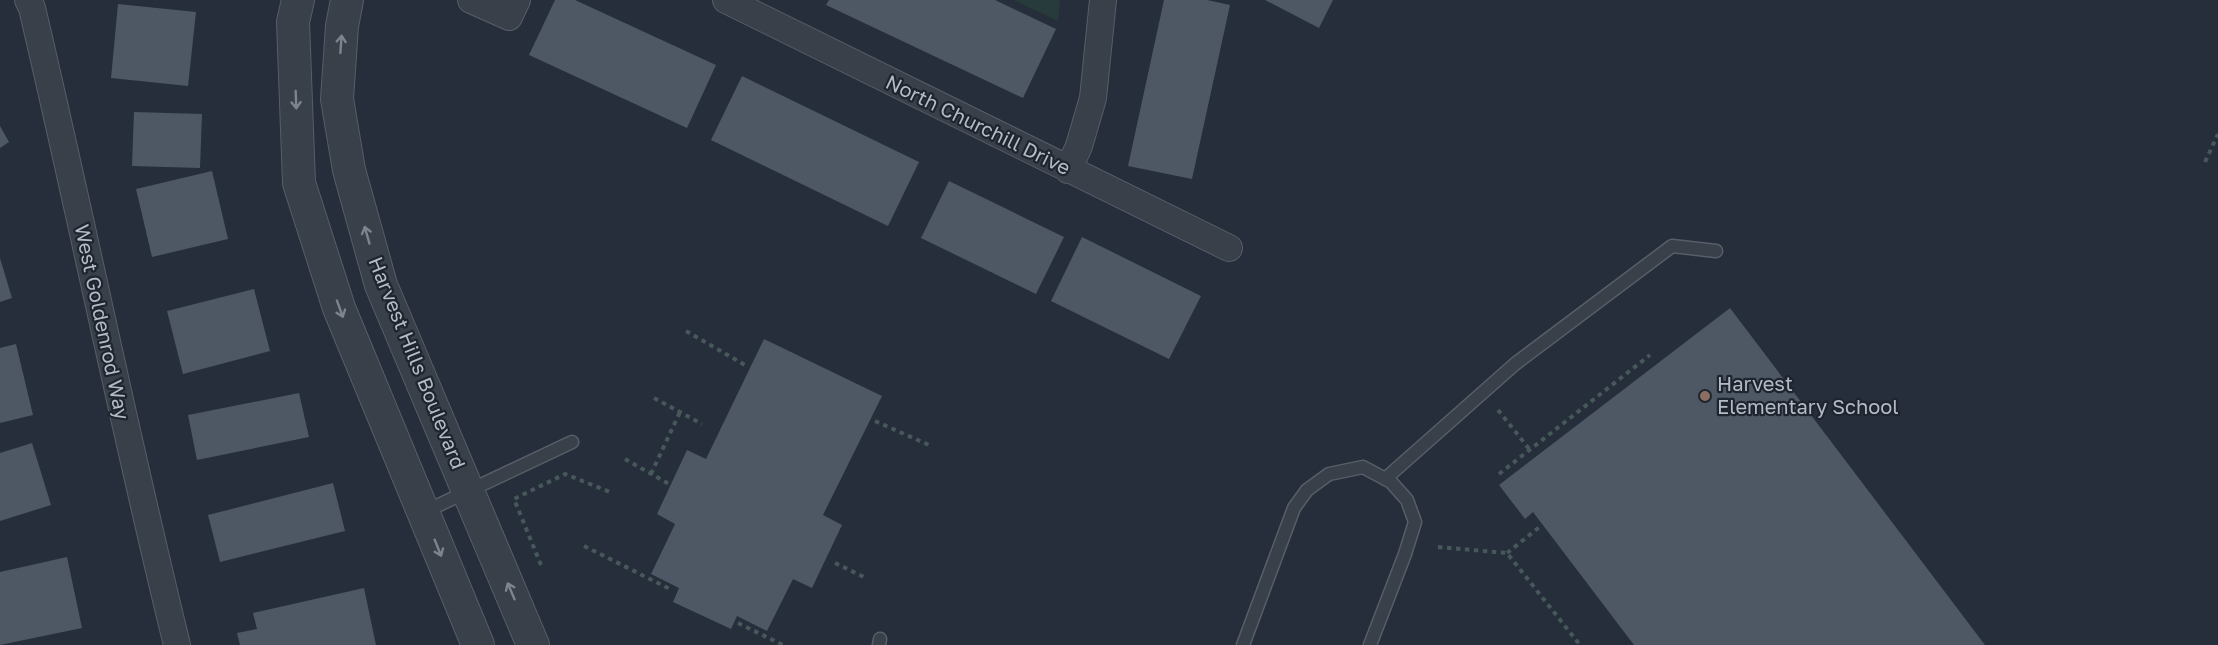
<svg xmlns="http://www.w3.org/2000/svg" width="2218" height="645" font-family="'Golos Text',sans-serif">
<style>
.green{fill:#283b3c}
.building{fill:#4e5865}
.lines{fill:none;stroke-linecap:round;stroke-linejoin:round}
.service-casing{stroke:#575e68;stroke-width:15}
.minor-casing{stroke:#575e68;stroke-width:28}
.tertiary-casing{stroke:#575e68;stroke-width:34}
.path{stroke:#47585a;stroke-width:4;stroke-dasharray:4.5 4.5;stroke-linecap:butt}
.service{stroke:#39404a;stroke-width:12}
.minor{stroke:#39404a;stroke-width:26}
.tertiary{stroke:#39404a;stroke-width:32}
.oneway{stroke:#7d848e}
.education-dot{fill:#8d6e63;stroke:#1e252f;stroke-width:2}
.labels{text-anchor:middle;stroke-width:4.5;stroke-linejoin:round;paint-order:stroke}
.street-label{font-size:20px;fill:#b4bbc6;stroke:#1e252f}
.poi-label{font-size:20px;fill:#b4bbc6;stroke:#1e252f;text-anchor:start}
</style>
<rect width="100%" height="100%" fill="#252e3a"/>
<!-- green -->
<path class="green" d="M1014,0H1060L1058,21Z"/>
<!-- building -->
<path class="building" d="M555,0H575L716,65L687,128L529,55Z
M829,0H995L1056,29L1023,98L826,5Z
M1164,0H1207L1230,5L1192,179L1128,166Z
M1265,0H1333L1319,28Z
M118,4L196,12L188,86L111,78Z
M742,76L919,162L888,226L711,140Z
M134,112L202,114L200,168L132,166Z
M0,126L9,142L0,148Z
M212,171L228,239L152,257L136,189Z
M949,181L1064,237L1036,294L921,238Z
M1082,237L1201,296L1169,359L1051,301Z
M0,258L12,298L0,302Z
M254,289L270,351L183,374L167,311Z
M1730,308L1985,645H1634L1533,512L1525,519L1499,485Z
M764,339L882,396L823,515L842,525L812,588L793,579L767,631L737,616L731,629L673,602L679,588L651,574L675,524L657,514L687,450L706,459Z
M16,344L33,415L0,423V348Z
M299,393L309,437L197,460L188,415Z
M32,443L51,505L0,521V453Z
M333,483L345,531L220,562L208,515Z
M67,557L82,628L0,645V572Z
M364,588L376,645H240L237,633L257,629L253,613Z"/>
<g class="lines">
<!-- service casing -->
<g class="service-casing">
<path id="service" d="M1385,479L1515,364L1672,246L1716,251
M424,512L572,442
M879,645L880,639
M1243,645L1294,508L1307,490L1329,474L1363,467L1391,482L1407,500L1415,522L1405,554L1370,645"/>
</g>
<!-- minor casing -->
<g class="minor-casing">
<path id="minor" d="M28,0L32,8C82,220 125,434 177,645
M471,0L509,17L517,0
M726,0L1229,248
M1068,170L1079,146L1093,98L1103,0"/>
</g>
<!-- tertiary casing -->
<g class="tertiary-casing">
<path id="tertiary" d="M298,0L293,22L299,183L339,308L478,645
M347,0L342,26L337,99L349,170L381,285L533,645"/>
</g>
<!-- path -->
<path class="path" d="M2205,162L2218,134
M686,331L745,365
M654,398L702,424
M1498,410L1530,450
M875,421L929,445
M625,459L669,484
M651,474L680,412
M1499,474L1650,355
M584,546L672,590
M1438,547L1507,553L1580,645
M1507,553L1542,525
M835,563L864,577
M541,565L514,499L565,474L610,492
M738,623L783,645"/>
<!-- service -->
<use href="#service" class="service"/>
<!-- minor -->
<use href="#minor" class="minor"/>
<!-- tertiary -->
<use href="#tertiary" class="tertiary"/>
</g>
<!-- one-way arrows -->
<defs><path id="oneway-shaft" d="M-6 0H5M1.5-3L5.5 0L1.5 3" fill="none" stroke-width="1.6" stroke-linecap="round" stroke-linejoin="round" transform="scale(1.5)"/></defs>
<g class="oneway">
<use href="#oneway-shaft" transform="translate(341 44) rotate(-86)"/>
<use href="#oneway-shaft" transform="translate(296 100) rotate(88)"/>
<use href="#oneway-shaft" transform="translate(367 235) rotate(-106)"/>
<use href="#oneway-shaft" transform="translate(340 309) rotate(70)"/>
<use href="#oneway-shaft" transform="translate(438 548) rotate(68)"/>
<use href="#oneway-shaft" transform="translate(511 591) rotate(-113)"/>
</g>
<!-- markers -->
<circle class="education-dot" cx="1705" cy="396" r="6"/>
<g class="labels">
<!-- street labels -->
<g class="street-label">
<text transform="translate(978 125) rotate(26)" y="7">North Churchill Drive</text>
<text transform="translate(102 322) rotate(78)" y="7">West Goldenrod Way</text>
<text transform="translate(417 363) rotate(68)" y="7">Harvest Hills Boulevard</text>
</g>
<!-- poi labels -->
<g class="poi-label">
<text x="1717" y="391">Harvest<tspan x="1717" dy="23">Elementary School</tspan></text>
</g>
</g>
</svg>
